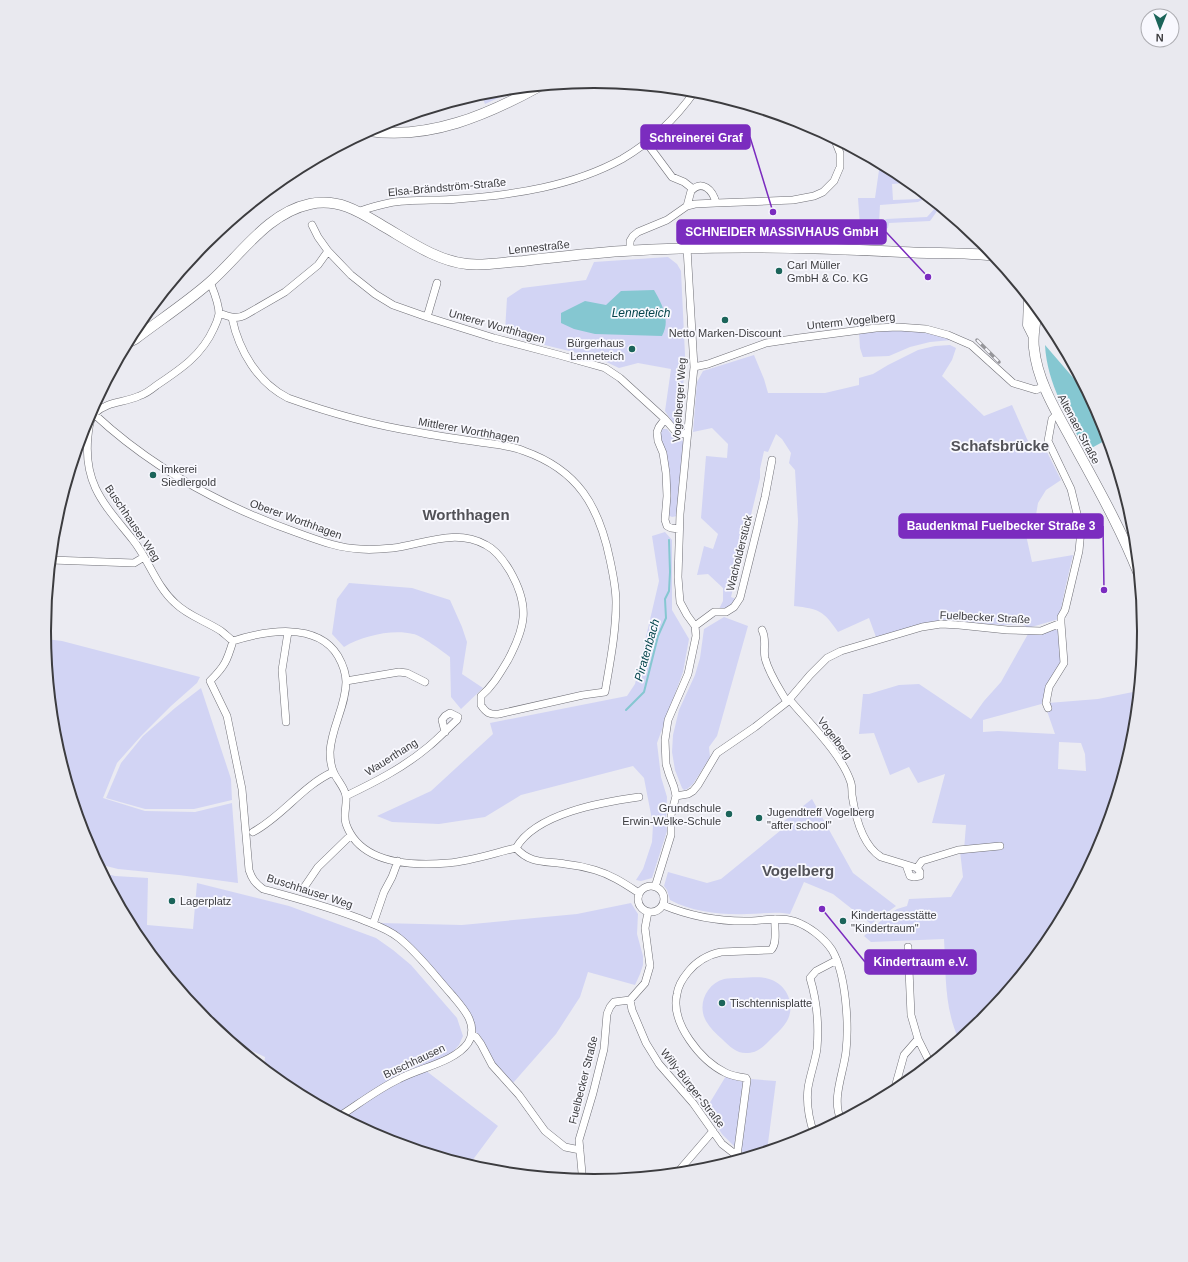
<svg xmlns="http://www.w3.org/2000/svg" width="1188" height="1262" font-family="Arial,sans-serif">
<style>
.green{fill:#d2d4f4;fill-rule:evenodd}
.water{fill:#85c7d1}
.lines{fill:none;stroke-linecap:round;stroke-linejoin:round}
.stream{stroke:#85c7d1;stroke-width:2}
.street-casing{stroke:#6f6f76;stroke-width:8}
.secondary-casing{stroke:#6f6f76;stroke-width:11}
.street{stroke:#fff;stroke-width:7}
.secondary{stroke:#fff;stroke-width:10}
.rail-casing{stroke:#95959a;stroke-width:3.5}
.rail{stroke:#f8f8fe;stroke-width:2;stroke-dasharray:6;stroke-linecap:butt}
.poi-dot{fill:#1b645a;stroke:#f8f8fe;stroke-width:1.5}
.labels{text-anchor:middle;stroke-width:3.5;stroke-linejoin:round;paint-order:stroke}
.street-label{font-size:11px;fill:#3c3c3f;stroke:#f8f8fe}
.poi-label{font-size:11px;fill:#3c3c3f;stroke:#f8f8fe;text-anchor:start}
.water-label{font-size:12px;font-style:italic;fill:#03444b;stroke:#f8f8fe}
.district-label{font-size:15px;font-weight:bold;fill:#525258;stroke:#f8f8fe}
.rim{fill:none;stroke:#3c3c3f;stroke-width:2}
.leader{fill:none;stroke:#7b2cbf;stroke-width:1.5}
.callout-dot{fill:#7b2cbf;stroke:#f8f8fe;stroke-width:1.5}
.callout{fill:#7b2cbf;stroke:#7b2cbf;stroke-width:1.5}
.callout-label{font-size:12px;text-anchor:middle;font-weight:bold;fill:#fff}
</style>
<rect width="100%" height="100%" fill="#ebebf2"/>
<!-- green -->
<path class="green" d="M520,88L485,104L481,93L487,92Z
M880,163L900,174L909,181L905,183L892,184L893,200L919,199L923,194L925,195L922,200L918,202L880,205L879,223L886,219L927,217L937,206L940,207L930,221L889,223L888,228L878,232L877,242L861,241L858,198H875Z
M668,257L677,264L681,271L685,355L681,425L673,423L665,411L671,369L638,363L619,368L598,358L524,340L505,331L507,298L522,288L586,280L594,262Z
M899,330L930,333L951,340L930,342L910,347L889,356L863,357L860,348L859,332Z
M950,345L956,348L952,360L942,376L984,416L1012,405L1027,439L1036,453L1046,450L1061,480L1046,490L1038,503L1035,521L1026,535L1032,562L1073,555L1065,589L1059,619L1028,628L1023,624L1002,625L944,620L921,625L876,637L869,618L838,632C823,610 819,609 794,606L798,521L795,470L789,463L791,453L782,439L776,434L768,452L764,451L760,469V478L731,597L736,599L727,609H719L723,601V588L708,574L697,575L704,546L713,549L718,534L701,518L706,456L727,458L728,444L712,428L693,432L697,382L703,371L754,355L764,379L768,393H825L859,385V378L873,374L888,365L918,350L935,346Z
M662,429H667L671,434L682,439L685,447L677,516L672,517L668,515L660,439Z
M665,532L672,540V610L689,639L683,672L657,743L661,777L667,797L666,818L667,831L652,878L641,881L636,880L643,869L652,842L653,825L644,778L633,766L521,795L485,817L439,824L392,822L377,816L431,791L493,734L490,723L627,696L635,684L659,581L652,536Z
M349,583L412,588L450,600L462,627L467,642L462,674L483,688L461,709L451,697L450,657C442,651 421,635 413,634C392,629 362,636 344,647L332,634L337,599Z
M724,617L748,626L717,736L709,747L710,757L707,762L693,784L687,789L684,790L682,788L675,770L672,752L673,735L679,710L695,675L700,658L704,629Z
M1053,629L1059,631L1063,663L1045,703L983,720V732L998,731L1055,734L1047,711L1048,703L1098,699L1138,691L1133,739L1102,842L1051,937L983,1020L959,1040C944,1008 946,973 944,939L871,942L864,936L884,918L897,909L907,906L909,899L951,897L963,877L960,851L964,850L966,825L932,823L945,774L918,783L909,767L890,775L874,733L859,734L863,694H869L899,685L919,684L971,719L984,701L1001,682L1028,634ZM1059,742L1081,743L1085,754L1086,771L1058,769Z
M45,638L46,639L62,641L200,677L197,683L171,706L141,736L117,763L103,798L145,811L195,812L232,803L238,883L179,875L118,869L98,864L86,841L55,738Z
M201,688L231,779L232,800L194,809H145L106,798L121,763L143,736L175,708Z
M812,799L853,873L896,906L871,924L833,894L804,882L790,914C775,911 762,914 747,914C721,915 693,912 670,900L667,890L664,886L668,872L707,883L721,879L786,826L783,822Z
M103,873L115,876L148,878L147,925L193,929L197,883L289,906L376,938L393,950L411,965L457,1018L463,1036L459,1045L449,1056L338,1115L288,1088L264,1068L265,1057L230,1040L205,1020L137,936Z
M631,903L638,914L637,934L643,956V965L640,974L635,985L588,972L580,997L556,1034L513,1083L494,1064L481,1037L476,1032C472,1017 468,1010 458,997L380,923L462,925L577,914Z
M739,978C749,978 760,976 769,979C787,984 796,1005 787,1021C783,1028 776,1034 771,1039C764,1046 758,1053 748,1053C737,1054 730,1047 722,1039C716,1034 710,1028 706,1021C697,1005 706,984 724,979C728,978 734,978 739,978Z
M425,1070L498,1126L469,1165L383,1139L342,1117L400,1081Z
M726,1076L743,1082L736,1148L722,1134L706,1109Z
M751,1079L776,1081L767,1151L750,1156L741,1151Z"/>
<!-- water -->
<path class="water" d="M654,290C662,304 671,320 662,336L595,334L574,329L561,323V313L585,301L606,305L621,291Z
M1045,345L1088,395L1102,421L1108,439L1086,451C1068,417 1047,384 1045,345Z"/>
<g class="lines">
<!-- stream -->
<path class="stream" d="M626,710L644,692L658,636L666,618L665,599L669,591L670,572L669,540"/>
<!-- street casing -->
<g class="street-casing">
<path id="street" d="M646,142L672,177L684,182L693,189
M687,206L691,191C702,179 713,190 716,203
M360,211C369,208 379,205 389,203C411,199 436,201 458,199C514,195 573,186 622,159C651,142 676,118 695,91
M312,225L318,237L328,251L351,275L375,294L393,305L427,317L494,338L559,355L605,368L620,378L665,419L677,433L687,434
M630,251V241L633,236L638,232L667,220L687,206L695,204L716,203L793,200L814,196L823,192L834,181L840,167V153L834,138
M210,282C214,292 219,303 219,314C218,319 216,324 214,328C202,355 181,369 157,385C152,389 146,394 139,396C124,403 108,401 95,413C89,419 89,428 88,436C83,485 105,505 133,540C149,560 156,586 175,603C188,616 206,621 221,631C225,634 229,638 233,641
M219,313C229,317 237,320 247,314L285,292L318,265L328,251
M427,317L437,283
M694,367L708,364L766,343L799,338L876,328L898,327L926,329L948,335L971,345L1013,383L1036,390L1044,386
M94,414C152,468 224,507 298,533C318,540 338,548 360,549C370,550 383,549 393,548C424,544 455,528 486,545C496,550 504,561 510,571C530,606 526,626 508,660C500,673 493,686 481,696V705C486,713 490,715 499,714L583,695L605,692C610,662 616,633 616,602C616,588 613,574 610,560C599,506 578,470 524,451C509,445 494,444 479,442C458,439 437,436 417,432C373,425 330,413 288,398C258,383 239,351 232,318
M665,419L659,427L657,432L658,441L663,453L666,473L667,496L665,520L667,526L671,528L679,529
M51,560L134,563L144,557
M695,626L714,612H726L734,607L740,598L765,497L772,460
M762,630C767,639 763,649 765,658C769,674 779,688 787,702
M233,641C227,661 225,666 210,681L227,716L242,789L249,870C252,879 255,883 263,889C295,898 327,906 358,918C372,924 387,928 399,938C419,954 435,976 452,995C464,1009 479,1025 468,1043C455,1062 419,1068 399,1079C378,1089 360,1103 340,1116
M233,641C264,631 317,621 338,656C342,663 346,673 346,682C346,706 331,728 330,752C330,759 331,767 334,773C337,780 346,789 346,797C347,806 343,815 346,824C360,864 412,866 448,863C471,861 494,853 516,848C530,864 545,861 565,864C575,865 585,867 595,870C612,875 625,884 639,893
M346,681L399,672L407,673L425,682
M789,699C808,722 842,754 851,783C852,787 852,791 852,795C855,815 862,845 881,857L917,868L920,872V876L914,877L910,876L906,865
M1048,708L1046,703L1049,687L1064,663L1061,623
M286,722L282,670L288,632
M346,796C375,782 403,768 428,747C438,739 447,729 457,720L458,717L450,713L445,716L442,720L445,732
M676,796L688,794L693,791L698,785L717,753L755,727L787,702L810,675L827,658L841,651L922,627L941,624L959,625L1007,630L1041,631L1061,623V617L1065,610L1079,551L1081,530L1071,489L1048,441L1052,419L1057,414
M253,832C283,816 302,786 333,772
M516,848C536,813 603,802 639,797
M917,868L922,861L958,850L1000,846
M638 899a13 13 0 1 1 26 0a13 13 0 1 1-26 0Z
M655,887L671,835V815L676,796L674,787L669,774L666,764L665,740L668,720L688,674L696,636L695,626L687,615L680,602L678,577L680,514L694,367L687,248
M303,889L318,867L351,835
M663,905C692,917 721,922 752,921C766,920 780,917 794,921C809,926 824,938 832,950C846,974 849,1024 846,1051C844,1072 831,1099 841,1120
M373,924L384,892L392,877L398,861
M630,1000L632,1010L646,1043L659,1064L693,1103L722,1144L740,1158
M472,1035L476,1037L481,1044L492,1065L519,1095L545,1131L565,1147L580,1150
M918,1039L930,1063
M894,1091L904,1055L918,1039L911,1015L908,947
M814,1134C809,1119 806,1104 808,1088C810,1075 815,1062 817,1049C819,1025 817,1001 810,978L816,971L837,960
M737,1156L747,1080L746,1078C739,1077 732,1076 726,1073C701,1061 670,1023 677,994C678,987 683,978 688,972C696,962 707,955 721,952L771,950C778,943 774,928 775,919
M677,1173L713,1131
M580,1180L582,1173L579,1140L593,1093L604,1049L607,1014L610,1007L614,1002L630,1000L637,992L645,983L650,966L645,928L648,912"/>
</g>
<!-- secondary casing -->
<g class="secondary-casing">
<path id="secondary" d="M369,131C429,140 487,115 538,87
M1029,299L1028,325L1033,335
M1037,308C1036,321 1032,335 1034,348C1037,379 1054,408 1069,435C1093,480 1119,524 1138,572
M127,343L135,339C160,320 186,303 209,283C241,255 267,213 310,204C339,198 360,212 383,226C409,241 437,261 467,264C485,266 505,262 523,261C556,257 590,253 624,251C717,245 809,247 902,252C933,254 964,252 995,256"/>
</g>
<!-- street -->
<use href="#street" class="street"/>
<!-- secondary -->
<use href="#secondary" class="secondary"/>
<!-- rail casing -->
<g class="rail-casing">
<path id="rail" d="M977,340L999,362"/>
</g>
<!-- rail -->
<use href="#rail" class="rail"/>
</g>
<!-- markers -->
<g class="poi-dot">
<circle cx="779" cy="271" r="4"/>
<circle cx="725" cy="320" r="4"/>
<circle cx="632" cy="349" r="4"/>
<circle cx="153" cy="475" r="4"/>
<circle cx="729" cy="814" r="4"/>
<circle cx="759" cy="818" r="4"/>
<circle cx="172" cy="901" r="4"/>
<circle cx="843" cy="921" r="4"/>
<circle cx="722" cy="1003" r="4"/>
</g>
<g class="labels">
<!-- street labels -->
<g class="street-label">
<text transform="translate(447 187) rotate(-5)" y="4">Elsa-Brändström-Straße</text>
<text transform="translate(539 247) rotate(-6)" y="4">Lennestraße</text>
<text transform="translate(851 321) rotate(-6)" y="4">Unterm Vogelberg</text>
<text transform="translate(497 326) rotate(16)" y="4">Unterer Worthhagen</text>
<text transform="translate(679 400) rotate(-86)" y="4">Vogelberger Weg</text>
<text transform="translate(1079 429) rotate(62)" y="4">Altenaer Straße</text>
<text transform="translate(469 430) rotate(10)" y="4">Mittlerer Worthhagen</text>
<text transform="translate(296 519) rotate(20)" y="4">Oberer Worthhagen</text>
<text transform="translate(133 523) rotate(56)" y="4">Buschhauser Weg</text>
<text transform="translate(739 553) rotate(-76)" y="4">Wacholderstück</text>
<text transform="translate(985 617) rotate(3)" y="4">Fuelbecker Straße</text>
<text transform="translate(835 738) rotate(53)" y="4">Vogelberg</text>
<text transform="translate(391 757) rotate(-32)" y="4">Wauerthang</text>
<text transform="translate(310 891) rotate(18)" y="4">Buschhauser Weg</text>
<text transform="translate(414 1061) rotate(-25)" y="4">Buschhausen</text>
<text transform="translate(583 1080) rotate(-76)" y="4">Fuelbecker Straße</text>
<text transform="translate(693 1088) rotate(52)" y="4">Willy-Bürger-Straße</text>
</g>
<!-- poi labels -->
<g class="poi-label">
<text x="787" y="269">Carl Müller<tspan x="787" dy="13">GmbH &amp; Co. KG</tspan></text>
<text x="725" y="337" text-anchor="middle">Netto Marken-Discount</text>
<text x="624" y="347" text-anchor="end">Bürgerhaus<tspan x="624" dy="13">Lenneteich</tspan></text>
<text x="161" y="473">Imkerei<tspan x="161" dy="13">Siedlergold</tspan></text>
<text x="721" y="812" text-anchor="end">Grundschule<tspan x="721" dy="13">Erwin-Welke-Schule</tspan></text>
<text x="767" y="816">Jugendtreff Vogelberg<tspan x="767" dy="13">"after school"</tspan></text>
<text x="180" y="905">Lagerplatz</text>
<text x="851" y="919">Kindertagesstätte<tspan x="851" dy="13">"Kindertraum"</tspan></text>
<text x="730" y="1007">Tischtennisplatte</text>
</g>
<!-- water labels -->
<g class="water-label">
<text x="641" y="317">Lenneteich</text>
<text transform="translate(647 650) rotate(-74)" y="4">Piratenbach</text>
</g>
<!-- district labels -->
<g class="district-label">
<text x="1000" y="451">Schafsbrücke</text>
<text x="466" y="520">Worthhagen</text>
<text x="798" y="876">Vogelberg</text>
</g>
</g>
<!-- crop -->
<path d="M0 0H1188V1262H0ZM51 631a543 543 0 1 1 1086 0a543 543 0 1 1-1086 0Z" fill="#e9e9ef" fill-rule="evenodd"/>
<path class="rim" d="M51 631a543 543 0 1 1 1086 0a543 543 0 1 1-1086 0Z"/>
<!-- callouts -->
<path class="leader" d="M773 212L750 137M928 277L886 232M1104 590L1103 526M822 909L865 962"/>
<g class="callout-dot">
<circle cx="773" cy="212" r="4"/>
<circle cx="928" cy="277" r="4"/>
<circle cx="1104" cy="590" r="4"/>
<circle cx="822" cy="909" r="4"/>
</g>
<g class="callout">
<rect x="641" y="125" width="109" height="24" rx="4"/>
<rect x="677" y="220" width="209" height="24" rx="4"/>
<rect x="899" y="514" width="204" height="24" rx="4"/>
<rect x="865" y="950" width="111" height="24" rx="4"/>
</g>
<g class="callout-label">
<text x="696" y="142">Schreinerei Graf</text>
<text x="782" y="236">SCHNEIDER MASSIVHAUS GmbH</text>
<text x="1001" y="530">Baudenkmal Fuelbecker Straße 3</text>
<text x="921" y="966">Kindertraum e.V.</text>
</g>
<!-- north arrow -->
<g transform="translate(1160 28) rotate(181)"><circle r="19" fill="#f8f8fe" stroke="#adadb2"/>
<path d="M0-3L7 15L0 10L-7 15Z" fill="#1b645a"/>
<text y="-6" font-size="11" font-weight="bold" text-anchor="middle" fill="#3c3c3f">N</text>
</g>
</svg>
